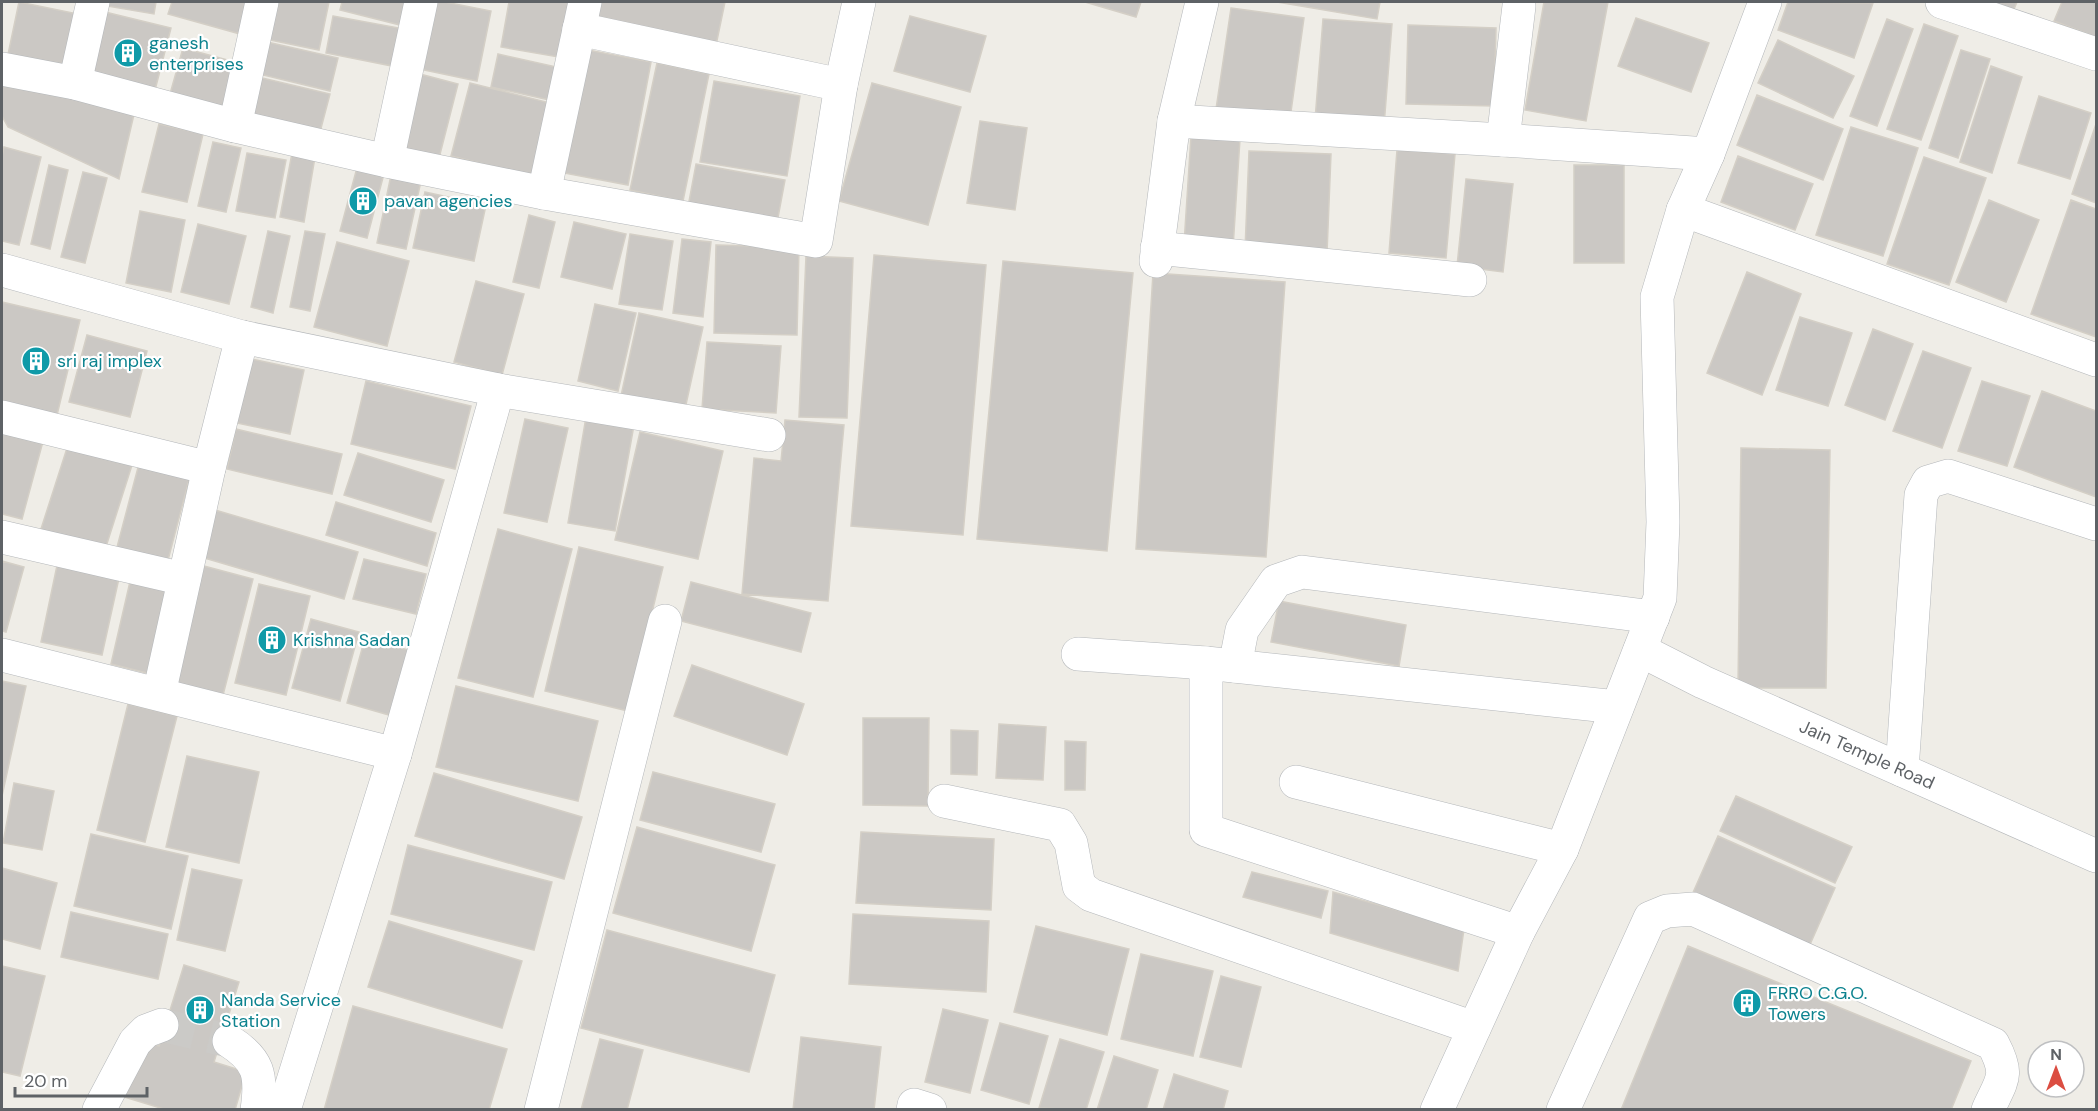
<svg xmlns="http://www.w3.org/2000/svg" width="2098" height="1111" font-family="'DM Sans',sans-serif">
<style>
.building{fill:#cbc8c4;stroke:#d4cfc6;stroke-width:1.5}
.lines{fill:none;stroke-linecap:round;stroke-linejoin:round}
.minor-tunnel{stroke:#cbcac7;stroke-width:33;stroke-dasharray:33 16;stroke-linecap:butt}
.minor-casing{stroke:#b4b7ba;stroke-width:34}
.minor{stroke:#fff;stroke-width:33}
.labels{text-anchor:middle;stroke-width:4.5;stroke-linejoin:round;paint-order:stroke}
.culture-label{font-size:18px;fill:#0d838f;stroke:#fff;text-anchor:start}
.street-label{font-size:18px;fill:#5e6266;stroke:#fff}
</style>
<rect width="100%" height="100%" fill="#efede7"/>
<!-- building -->
<path class="building" d="M19,2L78,14L64,76L6,64Z
M102,2H156L154,14L101,5Z
M172,2H249L240,34L168,14Z
M272,2H329L319,50L265,39Z
M342,2H415L408,27L340,10Z
M432,2H445L491,11L477,81L419,69Z
M509,2H574L564,58L501,47Z
M601,2H725L715,50L595,27Z
M1085,2H1141L1136,17Z
M1277,2H1380L1377,19Z
M1544,2H1608L1586,121L1525,110Z
M1788,2L1873,3L1854,58L1778,30Z
M1974,2H2017L2011,16Z
M2062,2H2096V37L2054,21Z
M1231,8L1304,18L1290,119L1216,109Z
M101,11L171,28L154,94L84,77Z
M333,16L399,28L392,66L326,53Z
M910,16L986,36L970,92L894,71Z
M1636,18L1709,43L1691,92L1618,66Z
M1323,19L1392,24L1384,126L1315,120Z
M1887,19L1913,29L1877,126L1850,116Z
M1924,24L1958,36L1921,140L1887,129Z
M1408,25L1496,28L1494,106L1406,104Z
M254,39L338,58L330,91L247,71Z
M1778,40L1854,76L1833,118L1758,83Z
M183,48L235,62L221,115L168,101Z
M588,50L651,62L628,185L564,173Z
M1961,50L1990,59L1958,158L1929,148Z
M498,54L561,68L554,101L491,87Z
M657,63L709,74L683,201L630,190Z
M1991,66L2022,77L1992,173L1960,162Z
M420,74L458,84L438,162L398,151Z
M250,75L330,94L320,132L240,113Z
M2,81L135,110L119,179L8,127L2,116Z
M714,81L800,96L787,176L700,162Z
M470,83L550,103L532,176L451,156Z
M872,83L961,107L928,225L839,201Z
M1757,95L1843,129L1823,180L1737,145Z
M2039,96L2091,113L2070,179L2018,163Z
M980,121L1027,128L1015,210L967,203Z
M159,124L203,134L187,202L142,192Z
M2096,124V203L2072,194Z
M1851,127L1918,148L1883,256L1816,235Z
M1191,136L1240,139L1233,248L1184,244Z
M213,142L241,148L226,212L198,206Z
M4,147L41,157L19,245L2,241V156Z
M1397,150L1455,154L1446,258L1389,253Z
M1249,151L1331,154L1327,253L1245,250Z
M247,153L286,160L275,218L236,211Z
M292,153L315,157L304,222L280,217Z
M1738,156L1813,184L1795,230L1721,202Z
M1924,157L1986,178L1949,285L1887,264Z
M358,164L385,170L367,238L340,231Z
M696,164L785,180L777,223L688,207Z
M49,165L68,170L50,249L31,244Z
M1574,165H1624V263H1574Z
M83,172L107,178L85,263L61,257Z
M391,175L421,181L406,249L377,243Z
M1466,179L1513,184L1503,272L1457,266Z
M425,192L486,205L474,261L413,248Z
M1989,200L2039,220L2006,302L1956,282Z
M2071,200L2096,209V337L2031,314Z
M140,211L185,220L171,292L126,283Z
M529,215L555,222L539,288L513,282Z
M574,222L626,234L612,289L561,277Z
M198,224L246,236L229,304L181,292Z
M268,231L290,236L273,313L251,307Z
M305,231L325,234L310,311L290,307Z
M630,234L673,241L662,310L619,304Z
M682,239L711,242L703,317L673,313Z
M337,242L409,261L387,346L314,327Z
M716,245L799,247L797,335L714,333Z
M874,255L986,265L963,535L851,526Z
M806,256L853,258L847,418L799,417Z
M1003,261L1133,273L1107,551L977,539Z
M1747,272L1801,294L1762,395L1707,373Z
M1153,273L1285,282L1266,557L1136,549Z
M476,281L524,294L502,375L454,362Z
M2,302L80,320L57,415L2,402Z
M595,304L636,313L618,391L578,381Z
M639,313L703,327L685,409L621,396Z
M1800,317L1852,333L1828,406L1776,390Z
M1873,329L1913,344L1885,420L1845,405Z
M87,335L147,351L130,417L69,402Z
M707,342L781,346L776,413L702,409Z
M1923,351L1971,368L1942,448L1893,431Z
M247,358L304,370L290,434L232,422Z
M366,381L471,406L455,469L351,444Z
M1982,381L2030,396L2007,466L1958,451Z
M2042,391L2096,411V497L2014,467Z
M586,417L634,425L615,531L568,523Z
M525,419L568,428L547,522L504,513Z
M785,420L844,425L828,601L742,594L754,458L781,461Z
M2,423L45,434L22,519L2,514Z
M236,429L342,454L332,494L227,469Z
M640,432L723,451L698,559L615,540Z
M69,442L133,462L104,553L40,532Z
M1741,448L1830,450L1826,688H1738Z
M358,453L444,480L431,522L344,495Z
M140,460L191,472L167,564L116,551Z
M336,502L436,533L427,566L326,535Z
M215,510L358,552L344,599L201,557Z
M498,529L572,549L533,697L458,678Z
M579,547L663,567L628,711L545,691Z
M59,556L121,569L102,655L41,642Z
M364,559L426,574L416,614L353,599Z
M2,561L24,567L6,632L2,631Z
M204,566L253,579L223,695L174,683Z
M132,573L168,581L147,673L111,664Z
M691,582L811,613L801,652L681,621Z
M259,584L310,596L286,695L235,683Z
M1279,601L1406,625L1399,666L1271,642Z
M311,619L359,632L340,701L292,688Z
M365,638L408,650L389,715L347,703Z
M692,665L804,704L787,755L674,716Z
M2,681L26,686L2,796Z
M456,686L598,721L578,801L436,767Z
M128,704L177,716L145,842L97,830Z
M863,718H929L928,806L863,805Z
M999,724L1046,727L1043,780L996,778Z
M951,730L978,731L977,775L951,774Z
M1065,741L1086,742L1085,790H1065Z
M187,756L259,772L239,863L166,847Z
M653,772L775,804L761,852L640,820Z
M434,773L582,817L564,879L415,836Z
M14,783L54,791L42,850L3,843Z
M1736,796L1852,847L1835,883L1720,831Z
M637,827L775,865L751,951L613,913Z
M861,832L994,839L991,910L856,903Z
M91,834L188,856L171,929L74,906Z
M1718,836L1835,888L1808,949L1691,897Z
M408,845L552,882L534,950L391,914Z
M2,868L57,883L40,949L2,939Z
M192,869L242,880L225,951L177,940Z
M1252,872L1328,891L1321,918L1243,897Z
M1333,892L1464,929L1458,971L1330,933Z
M71,912L168,934L158,979L61,957Z
M853,914L989,921L986,992L849,984Z
M389,921L522,961L502,1028L368,987Z
M1036,926L1129,949L1107,1035L1014,1012Z
M607,930L775,975L749,1072L581,1028Z
M1688,946L1971,1061L1951,1110H1621Z
M1141,954L1213,971L1193,1056L1121,1039Z
M184,965L239,982L214,1062L246,1072L235,1110H167L121,1096L139,1039L159,1046Z
M2,966L45,976L20,1076L2,1072Z
M1221,976L1261,987L1241,1067L1200,1057Z
M353,1006L507,1049L489,1110H324Z
M943,1009L988,1020L970,1093L925,1082Z
M1000,1023L1048,1036L1029,1104L981,1090Z
M801,1037L881,1047L874,1110H793Z
M600,1039L643,1050L627,1110H581Z
M1060,1039L1104,1052L1086,1110L1039,1108Z
M1114,1056L1158,1070L1146,1110H1097Z
M1174,1074L1228,1091L1223,1110H1163Z"/>
<g class="lines">
<!-- minor-tunnel -->
<path class="minor-tunnel" d="M162,1025L229,1041"/>
<!-- minor casing -->
<g class="minor-casing">
<g id="minor">
<path d="M1942,2L2096,54"/>
<path d="M579,29L841,85"/>
<path d="M2,69L75,83L235,126L387,161L544,193L816,241L841,85L859,2"/>
<path d="M75,83L93,2"/>
<path d="M1174,121L1503,140L1708,154"/>
<path d="M235,126L262,2"/>
<path d="M1503,140L1519,6"/>
<path d="M387,161L421,2"/>
<path d="M544,193L585,2"/>
<path d="M1683,210L2096,360"/>
<path d="M1157,248L1470,280"/>
<path d="M1156,261L1174,121L1202,2"/>
<path d="M2,270L242,337L498,390L769,435"/>
<path d="M2,417L209,468"/>
<path d="M2,537L184,579"/>
<path id="s1" d="M1640,650L1703,682L2096,856"/>
<path d="M1078,654L1206,663L1617,707"/>
<path d="M2,655L395,754"/>
<path d="M1206,663V830L1518,932"/>
<path d="M1235,666L1242,630L1276,581L1302,572L1653,617"/>
<path d="M159,694L209,468L242,337"/>
<path d="M1902,770L1921,495L1928,482L1948,476L2096,524"/>
<path d="M1296,782L1562,849"/>
<path d="M944,801L1060,825L1071,843L1079,886L1091,895L1474,1028"/>
<path d="M229,1041C259,1060 262,1075 257,1110"/>
<path d="M99,1110L135,1042L146,1031L162,1025"/>
<path d="M284,1110L395,754L498,390"/>
<path d="M541,1110L665,621"/>
<path d="M913,1110L914,1105L930,1110"/>
<path d="M1437,1110L1518,932L1562,849L1660,598L1663,522L1657,297L1683,210L1708,154L1765,2"/>
<path d="M1563,1110L1650,918L1667,911L1693,909L1993,1044C2010,1076 2002,1079 1988,1110"/>
</g>
</g>
<!-- minor -->
<use href="#minor" class="minor"/>
</g>
<!-- icons -->
<defs>
<g id="building-disc" transform="scale(1.5)"><circle r="9.5" fill="#0f9aa8" stroke="#fff"/><path d="M-4-6H4V6H1V3H-1V6H-4ZM-2.5-4.3h1.7v1.8h-1.7ZM.8-4.3h1.7v1.8H.8ZM-2.5-1h1.7V.8h-1.7ZM.8-1h1.7V.8H.8Z" fill="#fff"/></g>
</defs>
<g fill-rule="evenodd">
<use href="#building-disc" x="128" y="53"/>
<use href="#building-disc" x="363" y="201"/>
<use href="#building-disc" x="36" y="361"/>
<use href="#building-disc" x="272" y="640"/>
<use href="#building-disc" x="1747" y="1003"/>
<use href="#building-disc" x="200" y="1010"/>
</g>
<g class="labels">
<!-- culture labels -->
<g class="culture-label">
<text x="149" y="49">ganesh<tspan x="149" dy="21">enterprises</tspan></text>
<text x="384" y="207">pavan agencies</text>
<text x="57" y="367">sri raj implex</text>
<text x="293" y="646">Krishna Sadan</text>
<text x="1768" y="999">FRRO C.G.O.<tspan x="1768" dy="21">Towers</tspan></text>
<text x="221" y="1006">Nanda Service<tspan x="221" dy="21">Station</tspan></text>
</g>
<!-- street labels -->
<g class="street-label">
<text dy="6" stroke="none"><textPath href="#s1" startOffset="250">Jain Temple Road</textPath></text>
</g>
</g>
<!-- border -->
<rect width="2098" height="1111" fill="none" stroke="#5e6266" stroke-width="6"/>
<!-- north arrow -->
<g transform="translate(2056 1069)"><circle r="28" fill="#ffffff" stroke="#bfc0c2" stroke-width="1.5"/>
<path d="M0-4.5L10 22L0 15L-10 22Z" fill="#db4d41"/>
<text y="-9" font-size="16" font-weight="bold" text-anchor="middle" fill="#5e6266">N</text>
</g>
<!-- scale -->
<path d="M15 1087v9h132v-9" fill="none" stroke="#5e6266" stroke-width="3"/>
<text x="24" y="1087" font-size="18" fill="#5e6266" stroke="#ffffff" stroke-width="4.5" paint-order="stroke">20 m</text>
</svg>
